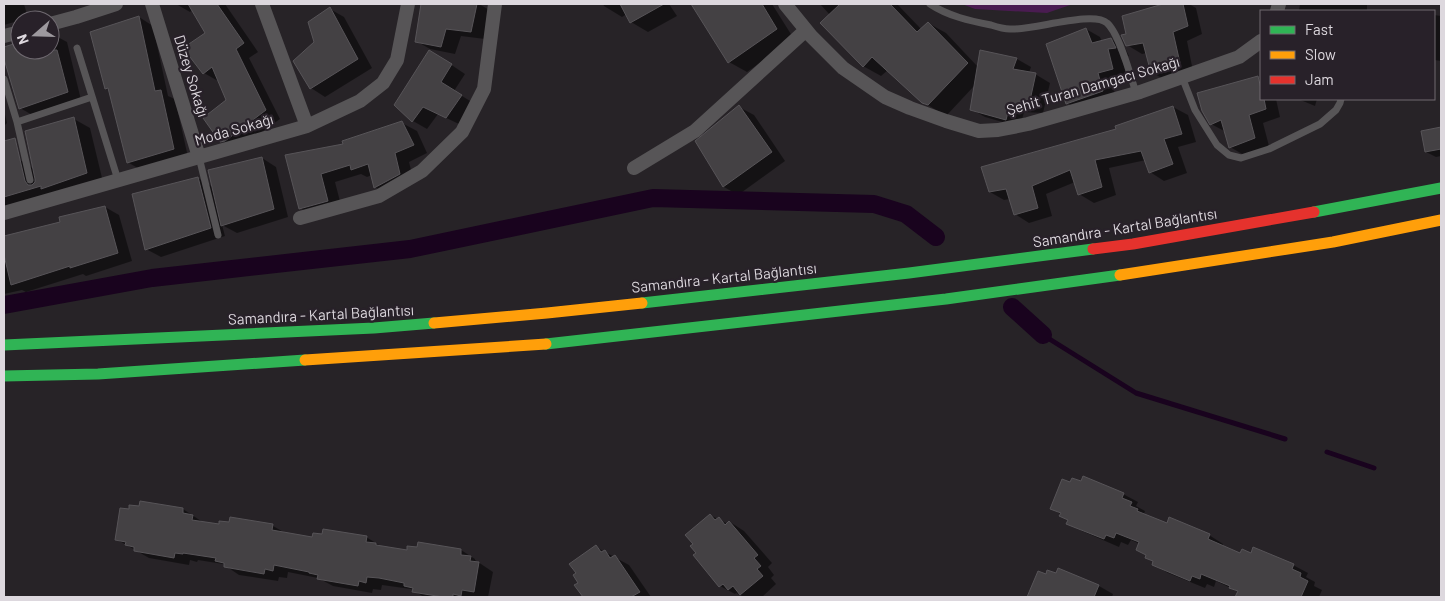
<svg xmlns="http://www.w3.org/2000/svg" width="1445" height="601" font-family="Barlow,sans-serif">
<style>
.green{fill:#4a1c51}
.shadow{fill:#0007}
.lines{fill:none;stroke-linecap:round;stroke-linejoin:round}
.stream{stroke:#19031e;stroke-width:5}
.canal{stroke:#19031e;stroke-width:18}
.building{fill:#444144;stroke:#575458}
.lane{stroke:#575557;stroke-width:7}
.street{stroke:#575557;stroke-width:14}
.fast{stroke:#30b455;stroke-width:11}
.slow{stroke:#ff9f0a;stroke-width:11}
.jam{stroke:#e5322d;stroke-width:11}
.labels{text-anchor:middle;stroke-width:4.5;stroke-linejoin:round;paint-order:stroke}
.street-label{font-size:15px;fill:#ddd8de;stroke:#282129}
</style>
<rect width="100%" height="100%" fill="#272327"/>
<!-- green -->
<path class="green" d="M962,4H1073L1047,13L975,9Z"/>
<!-- shadow -->
<path class="shadow" d="M4,4H24L28,18L4,25Z
M176,4H225L258,52L249,58L280,119L239,148L236,149L221,141L227,100L218,81L204,73L207,33L193,9L190,12Z
M422,4H479L491,11L485,39L461,36L455,54L430,49L416,41Z
M603,4H669L677,16L648,32L631,22L627,14L622,17L604,6Z
M694,4H772L794,39L747,72L729,62Z
M820,4H897L922,30L928,23L946,33L978,67L981,52L1017,59L1031,67L1029,73L1035,74L1050,83L1043,113L1024,112L1020,127L985,117L971,109L975,85L947,115L941,113L923,102L888,70L881,76L863,66L830,15Z
M1167,4H1189L1196,8L1202,34L1187,41L1193,71L1166,81L1152,72L1147,53L1142,54L1127,45V35L1123,17Z
M1300,4H1367V11H1299Z
M330,9L344,17L372,68L325,97L311,88L315,42Z
M1434,15L1441,16V61L1434,60Z
M139,17L153,26L168,96L175,99L188,157L143,171L129,163L110,91L106,88Z
M1086,29L1100,37L1102,42L1111,39L1125,48L1129,56L1122,57L1127,77L1112,81L1116,99L1081,112L1067,103Z
M50,34H52L67,42L81,100L34,116L20,108L4,53V48L20,43V50H50Z
M444,60L465,74L454,91L475,104L461,125L438,114L427,129L413,121Z
M1258,77L1261,79V99H1276L1280,117L1263,123L1269,146L1244,155L1230,147L1226,132L1211,124Z
M1298,99H1317L1315,106Z
M739,107L754,115L785,161L738,195L724,187Z
M1173,107L1188,115L1196,142L1178,147L1187,173L1164,181L1150,172L1146,160L1109,168L1116,195L1094,203L1079,194L1075,182L1046,194L1052,216L1029,223L1015,214L1010,199L1004,200L990,192L1117,130Z
M4,110L7,123L4,126Z
M74,119L90,128L103,182L4,211V142L17,150L20,160L34,169Z
M402,123L417,131L427,153L409,162L414,182L390,196L375,187L372,175L367,177L361,174L335,182L342,209L315,217L300,208L286,156L345,145Z
M1441,129V156L1436,157L1426,152L1423,132Z
M262,158L276,167L288,217L237,233L222,225L225,236L161,257L146,249L198,178L213,187Z
M105,207L119,215L132,261L86,276L83,274L26,292L22,290L4,294V237L61,223Z
M1071,483L1123,494L1138,502L1136,506L1145,511L1144,514L1167,525L1209,535L1223,544L1222,547L1241,554L1293,565L1308,573L1306,577L1315,582L1314,586L1322,590L1319,597H1243L1238,594L1239,592L1216,581L1214,587L1207,584L1205,588L1168,573L1154,565L1155,562L1147,557V556L1140,544L1131,540L1128,545L1121,542L1119,547L1082,531L1068,523L1069,520L1052,508Z
M183,509L204,523L219,526L230,524L231,518L273,526L287,534L313,539L366,537L381,546V547L408,552L418,549L419,543L461,550L475,559V560L493,572L488,597H424L411,589L382,585L381,590L373,589L372,593L333,586L318,578L288,572L287,578L279,577L278,581L239,575L223,564L198,560L197,562L190,560L189,565L149,558L116,539Z
M710,515L728,524L730,522L744,531L772,563L768,567L774,575L771,578L776,584L762,597H744L736,593L735,594L720,586L698,553L694,544Z
M596,547L629,565L651,597H584L576,585L580,583Z
M1059,570L1099,586L1113,594L1112,597H1028L1039,572L1046,576L1057,575Z"/>
<g class="lines">
<!-- stream -->
<path class="stream" d="M1043,335L1136,393L1285,439
M1327,452L1374,468"/>
<!-- canal -->
<path class="canal" d="M4,305L152,278L410,249L653,198L874,204L906,214L936,237
M1012,307L1043,335"/>
</g>
<!-- building -->
<path class="building" d="M188,4H217L244,43L236,49L266,110L225,141L220,142L203,118L226,100L212,67L203,74L183,48L205,33Z
M421,4H477L471,32L446,29L441,47L415,42Z
M620,4H664L630,23Z
M691,4H762L777,29L728,63Z
M840,4H890L917,32L928,22L968,63L928,105L922,103L872,57L863,67L820,23Z
M1163,4H1183L1188,26L1173,32L1180,63L1151,73L1143,43L1126,46L1121,35L1126,34L1122,16Z
M330,7L358,59L310,89L293,61L314,42L308,22Z
M139,16L155,91L161,90L174,149L127,163L108,88L105,89L90,32Z
M1086,28L1092,43L1111,38L1116,48L1108,49L1113,69L1098,73L1103,91L1066,104L1046,44Z
M20,42V50H57L68,92L19,109L4,59V47Z
M429,50L452,64L441,82L462,95L446,118L423,107L412,122L394,105Z
M980,50L1017,58L1013,69L1036,73L1029,105L1010,104L1006,120L970,110Z
M1258,76L1261,89V99H1264L1266,109L1249,115L1255,138L1229,148L1221,120L1210,125L1202,111L1197,93Z
M739,105L772,152L723,187L695,141Z
M1173,106L1182,134L1164,139L1173,164L1149,173L1141,151L1095,160L1102,187L1078,195L1070,170L1032,186L1038,208L1014,215L1006,189L989,192L981,167L1116,129L1115,126Z
M74,117L87,173L41,189V186L4,197V141L15,138L25,181L28,185H32L35,182V179L25,131Z
M402,121L414,145L395,153L400,174L374,188L368,164L351,170L350,165L321,174L328,201L299,209L285,155L343,144L342,141Z
M1441,127V149L1425,152L1421,131Z
M262,157L274,209L221,226L208,170Z
M198,177L211,228L145,250L132,194Z
M105,206L118,253L70,268V266L11,285L4,255V236L60,222L59,217Z
M1083,476L1124,493L1122,498L1132,502L1130,506L1138,509L1137,511L1167,523L1169,517L1210,534L1208,539L1240,553L1242,549L1251,553L1253,547L1294,564L1292,569L1301,573L1300,577L1308,581L1301,597H1235L1238,591L1229,588L1230,586L1201,574L1200,579L1192,576L1190,581L1152,565L1153,561L1145,558L1146,555L1136,550L1139,542L1116,533L1114,538L1106,535L1104,539L1066,524L1068,520L1059,516L1061,513L1050,509L1062,479L1070,482L1072,478L1081,481Z
M140,501L183,508V513L193,515L192,520L219,524V521L229,522L230,517L273,524L272,530L312,537L313,533L322,534L323,529L367,536L366,542L376,543V545L407,550V546L417,547L418,542L461,549V555L471,556L470,561L479,562L474,592L462,590L461,596L453,594V597H443L412,592L413,588L404,586V583L379,578L367,577L366,583L359,581L358,586L317,579L318,575L309,573V572L274,565L273,571L265,569L264,574L224,567V563L215,561L216,558L183,553V554L175,553L174,558L134,551V547L125,545L126,542L115,540L120,508L129,509V505L139,506Z
M710,514L715,520L719,517L725,525L729,521L758,555L754,558L761,566L757,569L763,576L740,595L733,586L728,590L723,584L719,587L693,555L696,553L690,546L693,544L685,535Z
M596,545L601,552L605,550L610,558L615,555L640,592L631,597H583L574,585L578,583L573,575L576,573L569,564Z
M1058,568L1099,585L1094,597H1027L1038,571L1046,574L1047,570L1056,573Z"/>
<g class="lines">
<!-- lane -->
<path class="lane" d="M930,4C948,16 970,21 991,25C997,27 1004,29 1010,29C1031,31 1093,10 1107,23C1119,33 1131,77 1136,93
M77,48L118,180
M1182,77L1195,110L1217,145L1229,155L1241,158L1269,149L1320,124L1336,110L1340,103L1341,99
M4,79L17,122L30,180
M17,122L92,97
M199,157L218,235"/>
<!-- street -->
<path class="street" d="M152,4L199,157
M262,4L307,126
M785,4L811,36L843,68L885,97L910,108L946,121L979,131L998,130L1028,124L1140,92L1239,57L1261,41
M1277,11L1279,4
M50,24L76,17L116,4
M4,36L20,32
M634,168L695,131L806,30
M4,213L307,126L360,101L383,83L397,60L408,4
M300,218L379,196L422,171L462,132L484,89L495,4"/>
<!-- fast -->
<path class="fast" d="M1314,212L1441,188
M642,303L909,273L1093,249
M546,344L946,299L1120,275
M4,345L374,328L434,323
M4,376L98,374L305,360"/>
<!-- slow -->
<path class="slow" d="M1120,275L1333,242L1441,220
M434,323L547,313L642,303
M305,360L546,344"/>
<!-- jam -->
<path class="jam" d="M1093,249L1133,244L1314,212"/>
</g>
<g class="labels">
<!-- street labels -->
<g class="street-label">
<text transform="translate(191 76) rotate(73)" y="5">Düzey Sokağı</text>
<text transform="translate(1093 86) rotate(-16)" y="5">Şehit Turan Damgacı Sokağı</text>
<text transform="translate(234 130) rotate(-16)" y="5">Moda Sokağı</text>
<text transform="translate(1125 228) rotate(-9)" y="5">Samandıra - Kartal Bağlantısı</text>
<text transform="translate(724 278) rotate(-6)" y="5">Samandıra - Kartal Bağlantısı</text>
<text transform="translate(321 315) rotate(-3)" y="5">Samandıra - Kartal Bağlantısı</text>
</g>
</g>
<!-- border -->
<rect width="1445" height="601" fill="none" stroke="#ddd8de" stroke-width="10"/>
<!-- legend -->
<rect x="1260" y="10" width="175" height="90" fill="#282129" stroke="#706a71"/>
<rect x="1270" y="26" width="25" height="8" fill="#30b455" stroke="#706a71"/>
<text x="1305" y="35" font-size="15" fill="#ddd8de">Fast</text>
<rect x="1270" y="51" width="25" height="8" fill="#ff9f0a" stroke="#706a71"/>
<text x="1305" y="60" font-size="15" fill="#ddd8de">Slow</text>
<rect x="1270" y="76" width="25" height="8" fill="#e5322d" stroke="#706a71"/>
<text x="1305" y="85" font-size="15" fill="#ddd8de">Jam</text>
<!-- north arrow -->
<g transform="translate(35 35) rotate(250)"><circle r="24" fill="#282129" stroke="#706a71"/>
<path d="M0-4L9 19L0 12L-9 19Z" fill="#9d999e"/>
<text y="-8" font-size="14" font-weight="bold" text-anchor="middle" fill="#ddd8de">N</text>
</g>
</svg>
